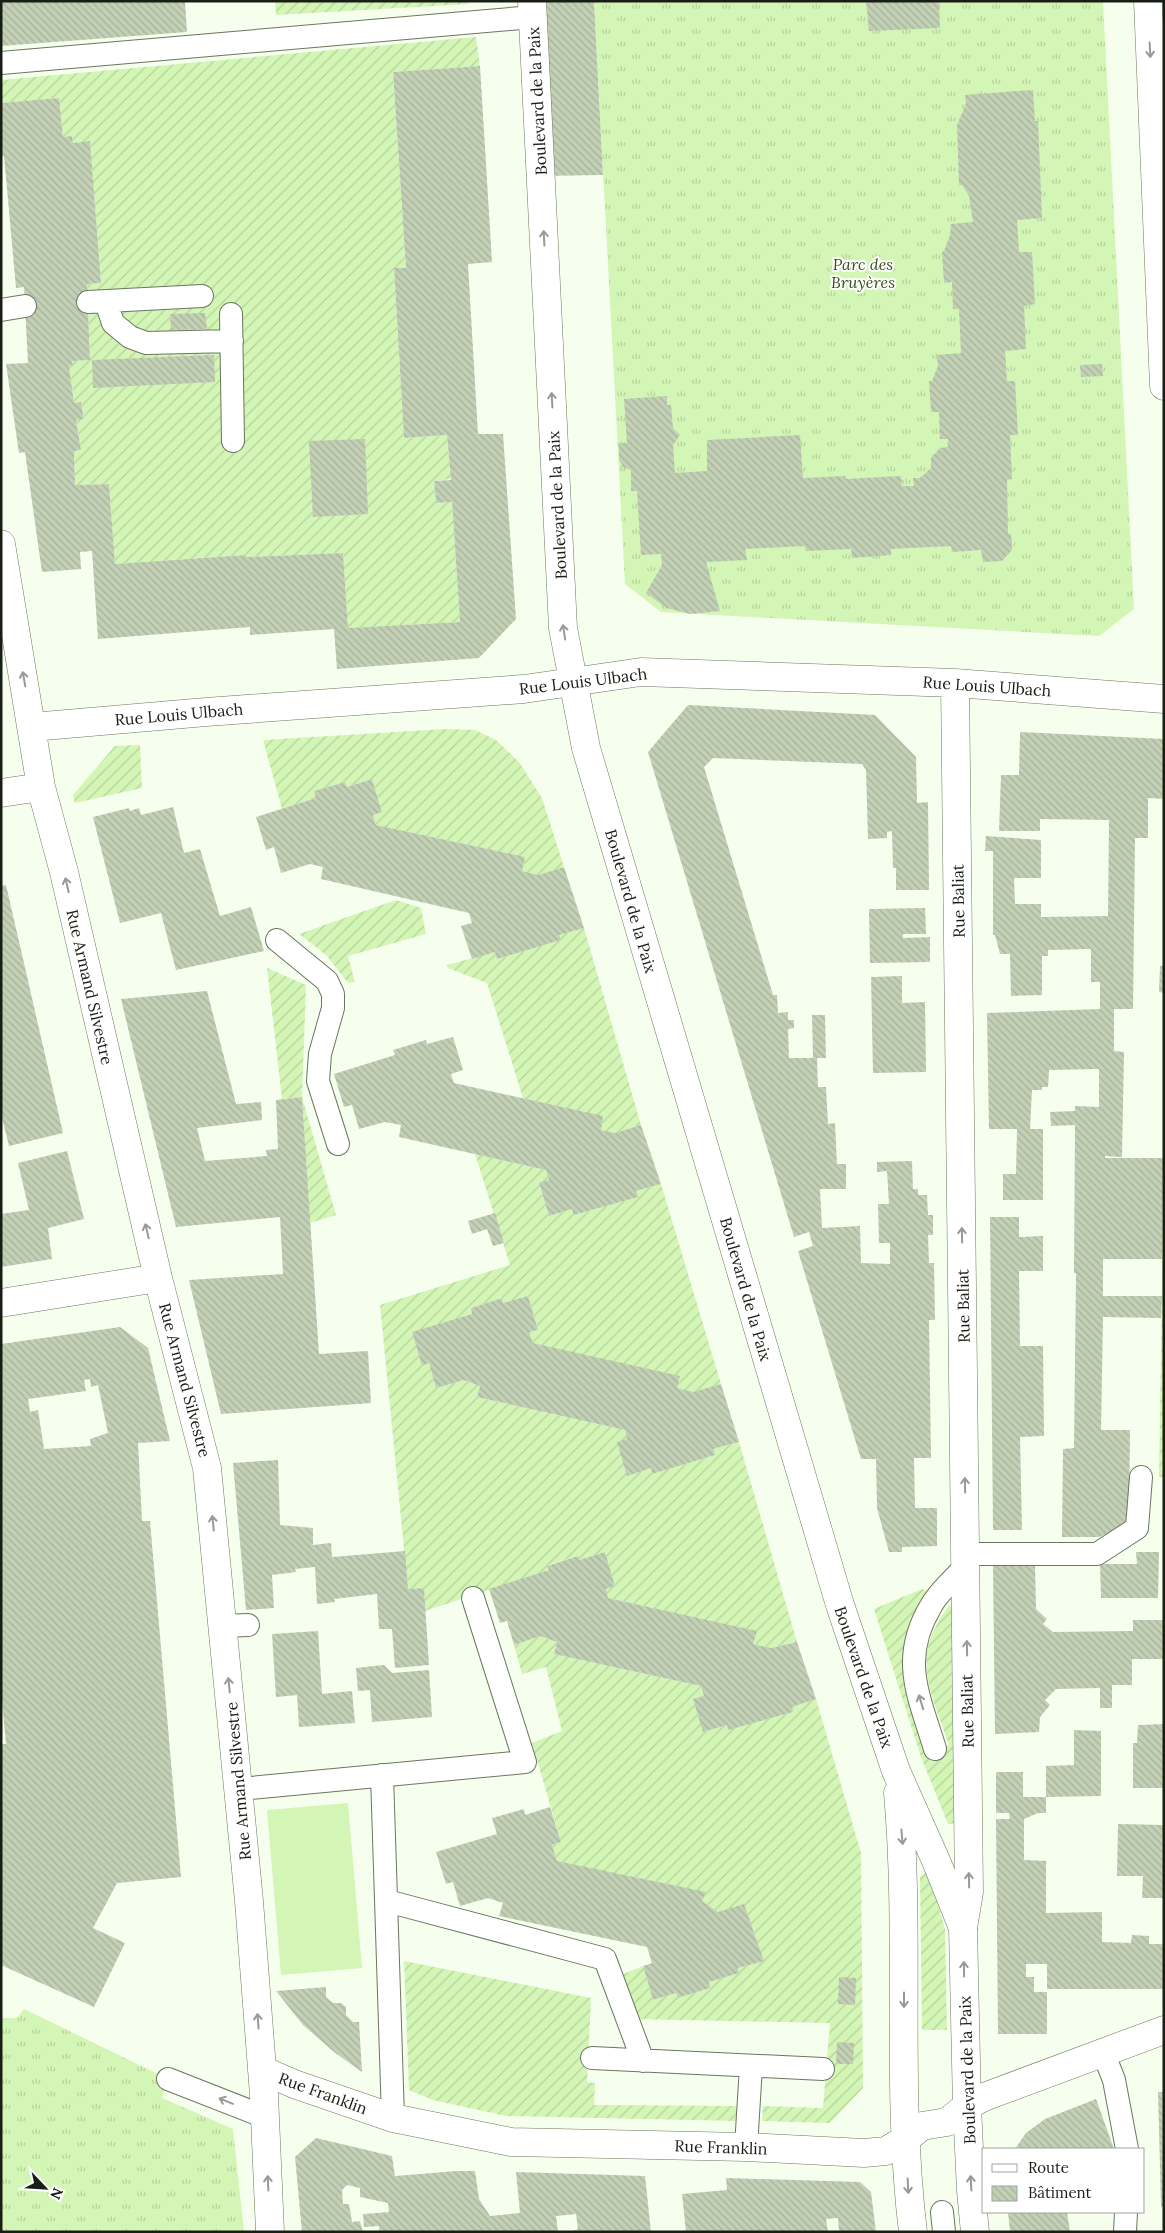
<svg xmlns="http://www.w3.org/2000/svg" width="1165" height="2233" font-family="Lora,serif">
<style>
.grass{fill:url(#grass-tufts)}
.garden{fill:url(#garden-furrows)}
.pitch{fill:#d3f5b5}
.building{fill:url(#building-back-hatch);fill-rule:evenodd}
.lines{fill:none;stroke-linecap:round;stroke-linejoin:round}
.service-casing{stroke:#6a775e;stroke-width:24}
.minor-casing{stroke:#6a775e;stroke-width:29}
.tertiary-casing{stroke:#6a775e;stroke-width:29}
.service{stroke:#fff;stroke-width:22}
.minor{stroke:#fff;stroke-width:28}
.tertiary{stroke:#fff;stroke-width:28}
.oneway{stroke:#989a95}
.labels{text-anchor:middle;stroke-width:4;stroke-linejoin:round;paint-order:stroke}
.street-label{font-size:16px;fill:#191e14;stroke:#fff}
.park-label{font-size:16px;font-style:italic;fill:#38501b;stroke:#fff}
</style>
<defs>
<pattern id="grass-tufts" width="24" height="20" patternUnits="userSpaceOnUse" patternTransform="scale(1.25)"><rect width="24" height="20" fill="#d3f5b5"/><path d="M3 7l-1-3M5 7V3M7 7l1-3M15 17l-1-3M17 17v-4M19 17l1-3" fill="none" stroke="#b5d29b"/></pattern>
<pattern id="garden-furrows" width="10" height="10" patternUnits="userSpaceOnUse" patternTransform="scale(1.25)"><rect width="10" height="10" fill="#d3f5b5"/><path d="M-1 1l2-2M0 10L10 0M9 11l2-2" fill="none" stroke="#b5d29b"/></pattern>
<pattern id="building-back-hatch" width="6" height="6" patternUnits="userSpaceOnUse" patternTransform="scale(1.25)"><rect width="6" height="6" fill="#c2d0b5"/><path d="M-1 5l2 2M0 0l6 6M5-1l2 2" fill="none" stroke="#a6b29b"/></pattern>
</defs>
<rect width="100%" height="100%" fill="#f6ffee"/>
<!-- grass -->
<path class="grass" d="M594,1H1103L1134,609L1099,636L661,612L625,584Z
M24,2009L168,2079L162,2098L233,2129L244,2232H1V2018H17Z"/>
<!-- garden -->
<path class="garden" d="M275,1H468V4L276,15Z
M476,37L480,66L393,72L406,268L394,269L404,438L447,435L451,479L434,481L436,503L452,502L460,622L348,628L343,553L246,557L245,555L115,564L109,484L75,485L74,451L81,450L76,420L84,418L81,402L74,403L69,366L73,365L72,361L90,360L87,284L101,283L90,142L73,143L72,136L63,137L59,98L1,103V80Z
M446,729L475,730L496,740L519,762L542,798L564,867L538,875L522,871L524,857L376,825L373,815L382,811L372,779L347,787L345,782L314,791L316,798L282,809L263,740Z
M140,745L142,788L75,803L73,795L115,746Z
M396,900L421,908L426,934L348,956L355,982L348,983L326,955L299,934Z
M584,928L641,1125L615,1133L601,1130L523,1098L487,983L448,968L447,965L495,952L497,959L561,940L559,935Z
M267,968L306,985L302,1097L336,1215L310,1223L302,1097L282,1099Z
M475,1154L546,1170L549,1180L539,1184L549,1216L572,1209L575,1215L637,1197L636,1191L661,1184L721,1384L693,1392L677,1388L680,1377L533,1343L529,1332L538,1330L528,1296L503,1303L502,1298L471,1308L472,1314L412,1333L422,1365L429,1363L436,1388L464,1380L480,1386L477,1397L625,1430L627,1439V1475L651,1468L652,1474L715,1455L713,1449L739,1442L797,1642L771,1648L753,1644L756,1631L608,1598L606,1589L615,1586L605,1552L579,1560L577,1556L548,1565L549,1570L425,1611L424,1588L408,1589L380,1305L510,1265Z
M1164,1157V1477H1159Z
M922,1589L927,1591C886,1654 907,1688 925,1753L949,1745C939,1714 919,1675 929,1643C933,1629 941,1617 949,1605L954,1608L957,1823L948,1824L921,1757L874,1609Z
M540,1636L557,1642L554,1654L701,1686L704,1696L703,1732L727,1725L729,1729L793,1712L792,1707L816,1699L861,1853L863,2088L830,2123L762,2121L763,2106L823,2108L830,2023L635,2019L619,1976L643,1966L653,2000L676,1993L678,1998L710,1988L709,1982L739,1973L738,1968L763,1961L753,1928L751,1929L718,1912L702,1901L557,1861L552,1845L561,1842L532,1743L562,1731L546,1667L522,1674L514,1645Z
M925,1873L929,1874L945,1929L947,2030H922L920,1877Z
M404,1961L591,1998L587,2082L595,2083L594,2105L739,2106L738,2121L506,2116L433,2100L409,2090Z"/>
<!-- pitch -->
<path class="pitch" d="M348,1803L362,1968L281,1975L267,1810Z"/>
<!-- building -->
<path class="building" d="M1,1H185L187,32L1,46Z
M532,1H594L603,175L541,176Z
M866,1H939L940,28L869,31Z
M480,66L492,262L468,264L478,434H503L516,619L479,658L337,669L334,629L250,635V627L98,639L92,551L80,552L81,569L42,572L25,452L19,453L6,364L28,363L24,287L16,288L4,156H1V103L59,98L63,137L72,136L73,143L90,141L101,283L87,284L90,360L72,361L73,365L69,366L74,403L81,402L84,419L76,420L81,450L74,451L75,485L109,484L115,564L246,555V557L343,553L348,628L460,622L452,502L436,503L434,481L451,480L447,435L404,438L394,268H406L393,72Z
M1033,90L1035,121H1038L1042,218L1017,220L1019,252H1032L1035,304L1024,306L1026,349L1005,351L1007,381H1015L1018,435H1010L1012,479L1007,480L1008,534H1011L1012,550L1002,561L983,562L981,550L952,552L951,546L891,549V555L852,558L851,549L806,551L805,546L745,549L747,560L706,562L720,611L690,614L667,608L646,593L662,565L661,554L641,555L637,491H631V470L623,467L619,459V443H627L624,399L667,396V405H671L673,428L680,435L673,445L675,473L707,471V440L800,435L803,478L845,476L846,479L901,476L902,486H914L913,478H920L931,468V458L940,448L948,447V439H940L939,412H931L929,381H932L938,366L937,355L961,353L959,309H953L952,282L944,283L942,252L944,251L950,235L951,224L973,222L969,196L962,185H959L957,125L966,104L965,95Z
M205,313L207,329L171,330L170,314Z
M214,355L215,382L93,388L92,360Z
M1102,364L1103,376L1081,377L1080,365Z
M365,439L368,514L313,517L309,441Z
M688,705L875,715L916,757L917,803L928,802L929,890H896V868H893L892,831L887,832V838L868,839L866,770L862,764L713,758L704,767L773,995H777L778,1013L788,1012V1020H794V1028L788,1029L789,1058H813L812,1015H825L826,1058H817L818,1087H826L828,1124L835,1123L837,1164H846V1189H820L822,1228L860,1226L861,1263L890,1264V1243H879L878,1204H889L887,1171L877,1172V1162L912,1161L913,1189H918V1195H927L928,1215H933V1235H928L929,1263H934L935,1320H929L931,1458H914L915,1508H937V1546L902,1547V1552H889L877,1508L876,1459H861L798,1251L813,1246L809,1232L794,1237L648,752Z
M1020,732L1164,739V799L1148,798V838H1135L1133,1009H1114V1051L1124,1052L1122,1157L1105,1156V1158H1163L1162,1259H1103V1296H1162L1161,1318L1103,1317L1101,1430H1130L1129,1524L1099,1537H1062L1063,1449L1074,1448L1076,1273H1074L1075,1125L1051,1126L1050,1112L1075,1111V1106L1099,1107V1069L1049,1070L1048,1087H1042V1090H1032L1030,1129H1043V1200H1003V1174H1016L1017,1129H989L987,1013L1100,1009V982H1091V949L1048,950V956H1042V995L1011,996L1010,954H1000L995,935H993V851H985L986,836L1041,840V878H1014L1015,904H1041V917L1108,916L1109,820L1040,819V831H999L1001,775H1019Z
M372,779L382,812L373,815L376,825L525,857L522,871L538,875L564,867L584,928L559,935L561,940L497,959L495,952L472,959L461,926L472,923L469,913L321,879L323,867L310,864L281,873L274,847L266,850L256,817L316,798L314,791L345,782L347,787Z
M173,807L184,853L200,849L220,916L251,907L264,951L176,970L161,913L120,923L93,817L129,808L130,811L139,808L141,815Z
M6,885L63,1133L9,1146L1,1113V886Z
M925,908L926,934H903V938L930,937V962L870,963L869,909Z
M1160,966H1164V993L1159,992Z
M902,976V1003L925,1002L926,1072L873,1073L871,977Z
M207,991L236,1104L261,1102L262,1120L197,1128L205,1161L267,1156L266,1150L278,1149L276,1100L302,1097L319,1354L368,1351L371,1403L221,1414L189,1280L283,1274L280,1217L176,1227L121,999Z
M453,1037L463,1070L451,1074L454,1083L603,1116L601,1130L615,1133L641,1125L661,1184L636,1191L638,1197L574,1215L572,1209L549,1216L539,1183L549,1180L546,1170L399,1137L401,1125L385,1122L359,1129L352,1105L344,1107L334,1074L395,1055L393,1050L426,1040L427,1044Z
M67,1151L84,1219L48,1228L52,1259L1,1267V1214L29,1210L18,1163Z
M495,1213L504,1243L493,1246L487,1229L472,1234L468,1221Z
M990,1217H1019V1237L1043,1236V1271H1019L1020,1346H1043L1044,1436L1020,1437L1022,1530H993Z
M528,1296L538,1330L529,1332L533,1343L680,1376L677,1388L693,1392L721,1384L739,1442L713,1449L715,1455L652,1474L651,1468L627,1476L617,1442L627,1439L625,1430L477,1397L480,1386L464,1380L436,1388L429,1363L422,1366L412,1332L472,1314L471,1308L502,1298L503,1303Z
M120,1327L148,1348L170,1441L138,1443L142,1521H150L181,1877L117,1883L93,1928L125,1943L94,2007L1,1965V1744H6L1,1689V1344ZM90,1379L91,1387L98,1385L108,1433L90,1439L91,1446L44,1449L38,1410L30,1412L28,1399L86,1391L84,1380Z
M278,1460L280,1525L313,1528V1545L331,1543L332,1557L405,1551L408,1589L424,1588L429,1665L395,1668L392,1629H379L377,1594L334,1599L335,1602L317,1604L315,1567L295,1569L296,1572L272,1575L274,1608L246,1610L233,1463Z
M605,1552L615,1586L606,1589L608,1598L757,1631L753,1644L771,1648L797,1642L816,1699L792,1707L793,1712L728,1730L727,1725L703,1732L693,1699L704,1696L701,1686L554,1654L557,1642L540,1636L514,1645L507,1621L500,1623L489,1589L549,1570L547,1566L578,1556L579,1560Z
M1136,1552H1159L1158,1598H1101L1100,1564H1137Z
M1035,1564L1036,1609L1047,1619L1043,1624L1053,1632L1133,1631V1620H1164V1659H1132V1685H1112V1708H1100V1688L1056,1689L1045,1700L1050,1705L1040,1717L1039,1732L995,1734L993,1565Z
M318,1631L322,1694L352,1691L355,1723L299,1727L297,1695L276,1697L272,1634Z
M384,1665L392,1673L429,1670L432,1717L372,1722L370,1690L358,1691L356,1668Z
M1164,1724V1788H1133V1743H1137L1138,1725Z
M1074,1730L1101,1731V1796L1046,1797V1813H1038L1024,1819V1860L1046,1861V1913L1102,1912V1942L1131,1943L1132,1935L1149,1936V1944H1164V1989H1047V1964H1026V1977H1034V1992H1047V2034H998L996,1819H1010L1009,1813H996V1772H1023V1797H1046V1766L1074,1765Z
M550,1807L561,1842L552,1845L557,1861L706,1892L702,1901L718,1912L744,1904L764,1961L738,1968L739,1973L709,1982L710,1988L678,1998L676,1993L653,2000L643,1966L652,1963L647,1947L499,1916L503,1903L488,1898L460,1906L453,1882L446,1884L436,1852L497,1834L492,1818L524,1809L525,1815Z
M1118,1824L1164,1825V1898H1142L1143,1876H1117Z
M839,1977L856,1978L855,2005L838,2004Z
M326,1987V1997L333,2003H341L346,2007V2015L353,2022H359L362,2072L334,2052L303,2025L276,1991Z
M837,2042L854,2043L853,2064H836Z
M1158,2092H1164V2207H1161Z
M1096,2099L1114,2149H1015L1026,2133L1045,2119Z
M316,2138L392,2156L395,2176L457,2171H475L479,2199L490,2216L520,2213L516,2172L645,2176L651,2232H569L578,2229L576,2214L556,2216L558,2232H379V2226L364,2227L363,2214L389,2212L388,2203L360,2197V2188L347,2185L342,2190L343,2204H349L352,2222L360,2221L363,2232H302L295,2157Z
M726,2178L860,2182L871,2192L876,2232H839L838,2218L826,2219L828,2232H686L682,2194L727,2190Z
M1008,2212H1067L1070,2232H1010Z"/>
<g class="lines">
<!-- service casing -->
<g class="service-casing">
<path id="service" d="M1,63L533,17
M88,302L202,296
M106,302L113,323L130,337L146,343L232,341
M1,310L25,306
M231,314L233,441
M277,940L327,981L333,994V1008L320,1054L318,1081L338,1144
M966,1554H1097L1137,1528L1141,1477
M223,1626L248,1625
M935,1749C919,1696 899,1659 931,1606C939,1591 954,1579 966,1566
M382,1775L393,2118
M240,1789L525,1762L473,1598
M387,1901L605,1959L643,2061
M1103,2052L1114,2080L1127,2149
M592,2058L823,2069
M168,2079L265,2117
M746,2147L751,2066
M942,2212L944,2232
M1125,2232L1126,2212"/>
</g>
<!-- minor casing -->
<g class="minor-casing">
<path id="minor" d="M1148,1L1164,386
M1,544L41,787L64,872L158,1278L207,1468L249,1901L264,2095L270,2232
M955,683L969,1892L963,1928
M32,727L206,712L524,689L641,672L955,683L1164,699
M1,793L41,787
M1,1303L158,1278
M262,2070L294,2084L393,2118L511,2142L746,2147L864,2153L886,2151L906,2139L922,2126L947,2122L967,2106L984,2097L1164,2030"/>
</g>
<!-- tertiary casing -->
<g class="tertiary-casing">
<path id="tertiary" d="M532,1L563,628L586,748L840,1605L896,1771L937,1863L963,1928L967,2106L971,2191L975,2232
M898,1793C911,1939 895,2086 913,2232"/>
</g>
<!-- service -->
<use href="#service" class="service"/>
<!-- minor -->
<use href="#minor" class="minor"/>
<!-- tertiary -->
<use href="#tertiary" class="tertiary"/>
</g>
<!-- one-way arrows -->
<defs><path id="oneway-shaft" d="M-6 0H5M1.5-3L5.5 0L1.5 3" fill="none" stroke-width="1.6" stroke-linecap="round" stroke-linejoin="round" transform="scale(1.25)"/></defs>
<g class="oneway">
<use href="#oneway-shaft" transform="translate(1150 50) rotate(87)"/>
<use href="#oneway-shaft" transform="translate(544 238) rotate(-93)"/>
<use href="#oneway-shaft" transform="translate(552 400) rotate(-93)"/>
<use href="#oneway-shaft" transform="translate(564 632) rotate(-99)"/>
<use href="#oneway-shaft" transform="translate(24 679) rotate(-100)"/>
<use href="#oneway-shaft" transform="translate(67 885) rotate(-103)"/>
<use href="#oneway-shaft" transform="translate(147 1231) rotate(-103)"/>
<use href="#oneway-shaft" transform="translate(962 1235) rotate(-91)"/>
<use href="#oneway-shaft" transform="translate(965 1485) rotate(-91)"/>
<use href="#oneway-shaft" transform="translate(213 1523) rotate(-96)"/>
<use href="#oneway-shaft" transform="translate(967 1648) rotate(-91)"/>
<use href="#oneway-shaft" transform="translate(229 1685) rotate(-96)"/>
<use href="#oneway-shaft" transform="translate(921 1702) rotate(-107)"/>
<use href="#oneway-shaft" transform="translate(902 1837) rotate(85)"/>
<use href="#oneway-shaft" transform="translate(969 1880) rotate(-91)"/>
<use href="#oneway-shaft" transform="translate(964 1969) rotate(-91)"/>
<use href="#oneway-shaft" transform="translate(904 2000) rotate(90)"/>
<use href="#oneway-shaft" transform="translate(258 2021) rotate(-94)"/>
<use href="#oneway-shaft" transform="translate(226 2101) rotate(-158)"/>
<use href="#oneway-shaft" transform="translate(268 2183) rotate(-93)"/>
<use href="#oneway-shaft" transform="translate(971 2183) rotate(-93)"/>
<use href="#oneway-shaft" transform="translate(908 2186) rotate(87)"/>
</g>
<g class="labels">
<!-- street labels -->
<g class="street-label">
<text transform="translate(537 101) rotate(-93)" y="6">Boulevard de la Paix</text>
<text transform="translate(557 505) rotate(-93)" y="6">Boulevard de la Paix</text>
<text transform="translate(583 681) rotate(-7)" y="6">Rue Louis Ulbach</text>
<text transform="translate(987 686) rotate(4)" y="6">Rue Louis Ulbach</text>
<text transform="translate(179 714) rotate(-5)" y="6">Rue Louis Ulbach</text>
<text transform="translate(631 901) rotate(74)" y="6">Boulevard de la Paix</text>
<text transform="translate(958 901) rotate(-91)" y="6">Rue Baliat</text>
<text transform="translate(90 987) rotate(77)" y="6">Rue Armand Silvestre</text>
<text transform="translate(746 1289) rotate(74)" y="6">Boulevard de la Paix</text>
<text transform="translate(963 1306) rotate(-91)" y="6">Rue Baliat</text>
<text transform="translate(185 1380) rotate(75)" y="6">Rue Armand Silvestre</text>
<text transform="translate(864 1677) rotate(71)" y="6">Boulevard de la Paix</text>
<text transform="translate(967 1711) rotate(-91)" y="6">Rue Baliat</text>
<text transform="translate(238 1781) rotate(-95)" y="6">Rue Armand Silvestre</text>
<text transform="translate(967 2070) rotate(-92)" y="6">Boulevard de la Paix</text>
<text transform="translate(323 2093) rotate(20)" y="6">Rue Franklin</text>
<text transform="translate(721 2147) rotate(2)" y="6">Rue Franklin</text>
</g>
<!-- park labels -->
<g class="park-label">
<text x="863" y="270">Parc des<tspan x="863" dy="18">Bruyères</tspan></text>
</g>
</g>
<!-- border -->
<rect width="1165" height="2233" fill="none" stroke="#191e14" stroke-width="5"/>
<!-- legend -->
<rect x="982" y="2148" width="162" height="65" fill="#ffffff" stroke="#a3a5a1"/>
<rect x="992" y="2164" width="25" height="8" fill="#ffffff" stroke="#a3a5a1"/>
<text x="1028" y="2173" font-size="15" fill="#191e14">Route</text>
<rect x="992" y="2186" width="25" height="15" fill="url(#building-back-hatch)" stroke="#a3a5a1"/>
<text x="1028" y="2198" font-size="15" fill="#191e14">Bâtiment</text>
<!-- north arrow -->
<g transform="translate(45 2188) rotate(115)" stroke="#ffffff" stroke-width="4" paint-order="stroke">
<path d="M0-4L9 19L0 12L-9 19Z" fill="#191e14"/>
<text y="-8" font-size="14" font-weight="bold" text-anchor="middle" fill="#191e14">N</text>
</g>
</svg>
